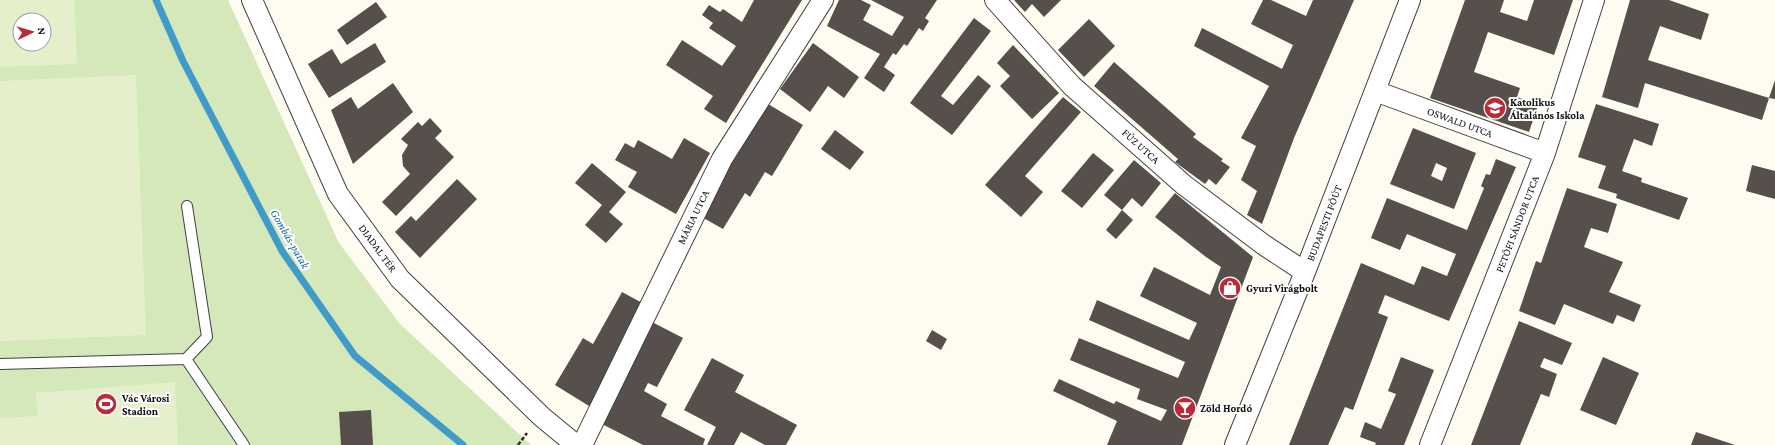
<svg xmlns="http://www.w3.org/2000/svg" width="1775" height="445" font-family="'Crimson Pro',serif">
<style>
.green{fill:#d5e8ba;fill-rule:evenodd}
.pitch{fill:#e5efcc;fill-rule:evenodd}
.lines{fill:none;stroke-linecap:round;stroke-linejoin:round}
.stream{stroke:#409bc9;stroke-width:7}
.building{fill:#564f4b;fill-rule:evenodd}
.lane-casing{stroke:#414141;stroke-width:12}
.street-casing{stroke:#414141;stroke-width:22}
.path{stroke:#303030;stroke-width:2.5;stroke-dasharray:4 2;stroke-linecap:butt}
.lane{stroke:#fff;stroke-width:10}
.street{stroke:#fff;stroke-width:20}
.labels{text-anchor:middle;stroke-width:4;stroke-linejoin:round;paint-order:stroke}
.poi-label{font-size:11px;font-weight:bold;fill:#0e0e0e;stroke:#fff;text-anchor:start}
.street-label{font-size:11px;fill:#0e0e0e;stroke:#fff}
.water-label{font-size:12px;font-style:italic;fill:#1b6c9c;stroke:#fff}
</style>
<rect width="100%" height="100%" fill="#fefbf0"/>
<!-- green -->
<path class="green" d="M0,0H228L339,243L400,324L531,445H0ZM20,20H44V44H20Z"/>
<!-- pitch -->
<path class="pitch" d="M0,0H74L77,64L0,67ZM20,20H44V44H20Z
M136,75L146,335L0,341V81Z
M175,382L178,445H0V418L38,416L36,393Z"/>
<g class="lines">
<!-- stream -->
<path class="stream" d="M156,0L183,61L282,251L355,356L463,445"/>
</g>
<!-- building -->
<path class="building" d="M754,0H802L726,123L704,109L713,96L666,65L682,40L722,66L736,46L709,28L713,23L702,15L709,5L720,12L723,9L742,22Z
M839,0H861L871,5L863,20L892,36L904,17L871,0H937L925,18L929,21L923,31L919,28L907,46L904,44L896,55L893,53L884,67L895,75L884,92L864,78L880,54L827,26Z
M1014,0H1061L1044,17L1032,4L1025,12Z
M1263,0H1271L1306,16L1313,0H1354L1294,138L1262,224L1247,215L1257,191L1241,180L1256,146L1241,138L1269,86L1194,46L1202,28L1282,69L1293,45L1251,24Z
M1465,0H1504L1500,12L1527,21L1534,0H1573L1554,55L1488,32L1474,72L1520,88L1517,97L1538,105L1529,132L1430,98Z
M1630,0H1669L1709,14L1701,40L1660,26L1648,60L1769,98L1762,120L1645,83L1638,108L1602,97Z
M376,2L387,17L347,45L337,30Z
M974,18L991,31L941,96L953,105L978,75L991,86L952,135L910,103Z
M1089,19L1115,46L1084,77L1058,50Z
M375,43L386,62L329,98L308,64L332,49L341,64Z
M813,43L859,77L844,98L828,86L810,112L780,89Z
M1013,45L1059,93L1032,119L1000,86L1010,76L997,63Z
M1114,62L1196,134L1193,137L1223,159L1221,161L1230,167L1216,185L1209,179L1205,184L1175,162L1178,159L1094,86Z
M1775,80V99L1769,98Z
M393,83L413,112L353,164L331,110L351,97L358,109Z
M1063,97L1081,112L1025,176L1043,192L1021,217L985,185Z
M768,104L803,125L772,176L765,172L750,197L745,193L723,229L700,216Z
M1596,104L1659,124L1652,146L1634,139L1622,171L1642,178L1641,182L1688,198L1679,220L1616,198L1617,194L1598,188L1606,166L1578,157Z
M430,118L442,131L435,138L454,157L396,216L382,202L410,174L403,166L402,155L408,145L401,139L418,122L422,126Z
M1413,128L1476,153L1454,209L1390,184ZM1436,163L1447,168L1442,181L1431,176Z
M835,130L864,152L850,170L821,149Z
M684,138L710,153L676,214L628,187L637,172L615,160L625,143L634,148L638,140L672,159Z
M1093,153L1114,170L1082,208L1061,191Z
M1496,159L1516,167L1449,321L1385,295L1378,313L1388,317L1353,410L1345,407L1328,445H1289L1361,263L1414,285L1422,266L1447,276L1456,254L1407,234L1400,250L1371,238L1387,198L1467,230L1484,188L1481,186L1486,174L1490,175Z
M1134,160L1161,183L1142,207L1132,198L1122,210L1104,195Z
M592,163L626,192L609,212L623,224L606,243L585,225L602,205L575,183Z
M1752,165L1775,171V199L1746,191Z
M457,179L477,199L420,258L395,232L411,216L416,221Z
M1567,188L1617,204L1608,233L1591,228L1584,247L1623,262L1609,292L1641,305L1634,322L1617,315L1613,324L1564,304L1555,325L1519,311L1536,261L1541,263Z
M1175,193L1253,257L1182,445H1107L1117,421L1053,391L1059,379L1114,404L1116,401L1161,421L1167,410L1137,399L1140,389L1070,360L1079,338L1178,378L1185,362L1089,320L1097,300L1189,340L1197,323L1140,296L1154,267L1210,295L1221,267L1206,257L1155,217Z
M1122,210L1133,220L1116,239L1106,230Z
M622,292L646,305L618,359L589,406L555,385L583,338L593,344Z
M1519,321L1572,343L1562,365L1544,358L1540,367L1557,374L1549,397L1541,394L1520,445H1471Z
M652,322L683,338L657,387L648,383L644,391L667,404L661,416L705,439L703,445H643L600,423Z
M932,330L947,339L941,350L926,341Z
M1401,357L1434,370L1404,445H1375L1376,443L1360,437L1365,422L1381,429L1396,394L1388,391Z
M1603,357L1639,373L1616,425L1580,410Z
M712,358L744,375L735,392L797,425L786,445H765L741,432L734,445H707L716,427L684,410Z
M371,410L373,445H341L339,412Z
M1696,432L1735,445H1691Z"/>
<g class="lines">
<!-- lane casing -->
<g class="lane-casing">
<path id="lane" d="M186,359L207,337L187,206
M0,364L186,359L244,445"/>
</g>
<!-- street casing -->
<g class="street-casing">
<path id="street" d="M252,0L338,194L400,279L542,417L576,445
M995,0L1072,86L1184,185L1264,245L1305,272
M1375,91L1545,153
M582,445L722,159L823,0
M1235,445L1305,272L1410,0
M1430,445L1545,153L1594,0"/>
</g>
<!-- path -->
<path class="path" d="M518,445L527,433"/>
<!-- lane -->
<use href="#lane" class="lane"/>
<!-- street -->
<use href="#street" class="street"/>
</g>
<!-- icons -->
<defs>
<g id="school-disc" transform="scale(1.15)"><circle r="9.5" fill="#ba2b3a" stroke="#fff"/><path d="M0-5L7-2L0 1L-7-2ZM-4 1L0 2.5L4 1V4Q0 6-4 4Z" fill="#fff"/></g>
<g id="shop-disc" transform="scale(1.15)"><circle r="9.5" fill="#ba2b3a" stroke="#fff"/><path d="M-5-2.5h2.3a2.7 3.5 0 0 1 5.4 0H5L5.5 6h-11ZM-1.5-2.5h3a1.5 2.3 0 0 0-3 0Z" fill="#fff"/></g>
<g id="stadium-disc" transform="scale(1.15)"><circle r="9.5" fill="#ba2b3a" stroke="#fff"/><path d="M0-5a6.5 5 0 1 0 0 10a6.5 5 0 1 0 0-10ZM-3.5-1.8h7v3.6h-7Z" fill="#fff"/></g>
<g id="bar-disc" transform="scale(1.15)"><circle r="9.5" fill="#ba2b3a" stroke="#fff"/><path d="M-6-5H6L.8 .8V4.5H3.5V6h-7V4.5H-.8V.8Z" fill="#fff"/></g>
</defs>
<g fill-rule="evenodd">
<use href="#school-disc" x="1495" y="108"/>
<use href="#shop-disc" x="1230" y="288"/>
<use href="#stadium-disc" x="106" y="404"/>
<use href="#bar-disc" x="1185" y="408"/>
</g>
<g class="labels">
<!-- poi labels -->
<g class="poi-label">
<text x="1510" y="106">Katolikus<tspan x="1510" dy="13">Általános Iskola</tspan></text>
<text x="1246" y="292">Gyuri Virágbolt</text>
<text x="122" y="402">Vác Városi<tspan x="122" dy="13">Stadion</tspan></text>
<text x="1200" y="412">Zöld Hordó</text>
</g>
<!-- street labels -->
<g class="street-label">
<text transform="translate(1460 122) rotate(20)" y="4">OSWALD UTCA</text>
<text transform="translate(1141 146) rotate(42)" y="4">FŰZ UTCA</text>
<text transform="translate(693 217) rotate(-64)" y="4">MÁRIA UTCA</text>
<text transform="translate(1324 223) rotate(-69)" y="4">BUDAPESTI FŐÚT</text>
<text transform="translate(1517 224) rotate(-69)" y="4">PETŐFI SÁNDOR UTCA</text>
<text transform="translate(378 248) rotate(54)" y="4">DIADAL TÉR</text>
</g>
<!-- water labels -->
<g class="water-label">
<text transform="translate(290 239) rotate(60)" y="4">Gombás-patak</text>
</g>
</g>
<!-- north arrow -->
<g transform="translate(32 32) rotate(85)"><circle r="19" fill="#ffffff" stroke="#9f9f9f"/>
<path d="M0-3L7 15L0 10L-7 15Z" fill="#ba2b3a"/>
<text y="-6" font-size="11" font-weight="bold" text-anchor="middle" fill="#0e0e0e">N</text>
</g>
</svg>
